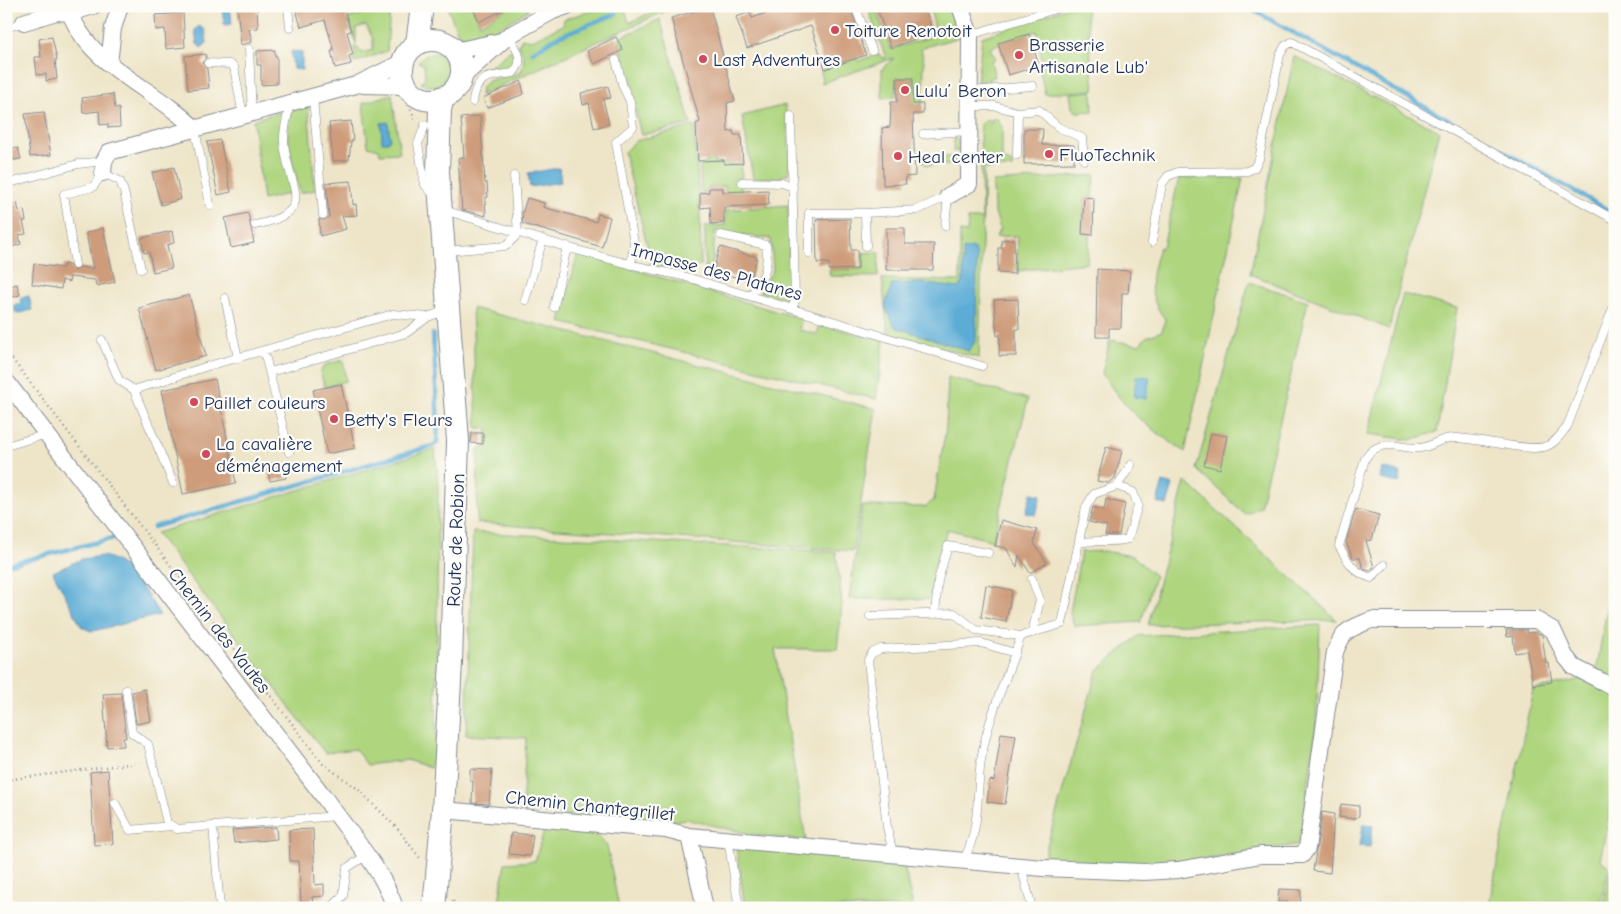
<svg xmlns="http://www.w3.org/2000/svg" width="1621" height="914" font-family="'Comic Neue',sans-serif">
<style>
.green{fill:#afd57f;stroke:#65826e}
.water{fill:#5bacd5;stroke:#3b6e9a}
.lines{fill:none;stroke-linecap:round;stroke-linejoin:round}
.stream{stroke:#5bacd5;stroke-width:4.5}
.building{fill:#ce9c7a}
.lane-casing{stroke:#848a93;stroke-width:9}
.street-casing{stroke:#848a93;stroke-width:18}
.secondary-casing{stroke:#848a93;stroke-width:24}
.path{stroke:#848a93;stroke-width:2.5;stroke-dasharray:1 4;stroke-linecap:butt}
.lane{stroke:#fff;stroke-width:8}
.street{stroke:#fff;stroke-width:16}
.secondary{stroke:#fff;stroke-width:22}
.poi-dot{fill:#d1495b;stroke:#fdfcf7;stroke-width:2}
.labels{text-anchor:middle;stroke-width:4.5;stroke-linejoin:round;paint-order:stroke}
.poi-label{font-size:19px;fill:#1b2f5e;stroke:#fdfcf7;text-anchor:start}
.street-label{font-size:19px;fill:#1b2f5e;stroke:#fdfcf7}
</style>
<rect width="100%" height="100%" fill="#fdfcf7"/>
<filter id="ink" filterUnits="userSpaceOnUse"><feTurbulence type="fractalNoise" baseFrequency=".02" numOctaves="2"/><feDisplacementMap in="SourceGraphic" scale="10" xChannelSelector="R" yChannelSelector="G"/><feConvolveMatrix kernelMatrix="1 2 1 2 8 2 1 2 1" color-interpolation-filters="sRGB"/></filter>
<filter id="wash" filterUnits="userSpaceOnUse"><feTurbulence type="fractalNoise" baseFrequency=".0096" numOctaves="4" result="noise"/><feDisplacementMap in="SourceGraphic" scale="20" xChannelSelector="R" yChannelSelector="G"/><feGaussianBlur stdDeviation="1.12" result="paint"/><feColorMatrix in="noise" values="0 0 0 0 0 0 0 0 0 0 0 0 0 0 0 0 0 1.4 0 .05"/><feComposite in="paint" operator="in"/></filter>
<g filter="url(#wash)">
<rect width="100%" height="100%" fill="#eee5c8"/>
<!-- green -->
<path class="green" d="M390,6L387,51L354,63L353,57L356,56L354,47H358L362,53L373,50V39L366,25L356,28V44L350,23H347L349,18Z
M447,6H472L480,24L510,6H526L528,10C509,22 483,41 459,36Z
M608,6H624L629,23L665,6H677L480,95C481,74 508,80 522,71L524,58L518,44L521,42V38L532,40L563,25L564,19Z
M867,6H874L891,49L937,35L929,6H950L960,37L921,48L924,62L923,104H913V78H897L895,97L882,98V69L894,58L822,83L821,71L825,69L856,58L858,61L879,54L882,58H886Z
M1071,6H1086L1094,90L1045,94L1040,71L1043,67L1037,31L999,43L990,49L996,58L991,61L995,77L989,78V84L977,83L982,37Z
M660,19L691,124L641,135L619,38Z
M511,50L516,62L512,69L487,72L486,70Z
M438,53L448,63L449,75L439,86H427L421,83L425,78L424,65L418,62L425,55Z
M1294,56L1439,131L1389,329L1250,274Z
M1092,91L1093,111L1077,112L1072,108L1070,93Z
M392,94L400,153L380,154L379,149L368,146L363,103Z
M308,105L315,190L300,193C296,172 280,129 293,110C296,106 303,106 308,105Z
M785,105L790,153L789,173L778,178H753L742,116Z
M286,110L280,136L292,193L263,200L253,120Z
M996,117L1002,127V160L1011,163L1013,168L984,169L979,358L888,334L882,279L960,281V232L967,233L968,219H982L980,124L988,119L991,124L992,119Z
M694,126L700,214L701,265L695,268L692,274L652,265L624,152L635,141Z
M954,137L963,146L964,165H926L923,162V157H961L960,151H953Z
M704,144H713L714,162L740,166L742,177L734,180L742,187L738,197H726L725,186L709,187L707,191L701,192L700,166L707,162Z
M1095,175L1087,263L1017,271L1018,236L996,237L1000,228L994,210L993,182Z
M1179,178H1243L1185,452C1146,425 1128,414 1102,373L1110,340L1139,345L1146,337L1162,331L1165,319C1146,295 1150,276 1159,248L1163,246Z
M788,205L790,296L784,298L760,292L773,270L771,239L715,231L712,269L705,268V226L725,225L726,210Z
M879,252L878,277L830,276L829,270L862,269V253Z
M578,253L802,319L799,330L817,334L820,324L884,341L876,399L560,322Z
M1249,282L1308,301L1260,507L1245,514L1196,469Z
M1403,294L1457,308L1437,432L1410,440L1368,434Z
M472,308L876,409L853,551L477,523L478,449L486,447L487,429L477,428Z
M343,360L346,381L325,387L320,372L325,365Z
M948,377L1028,399L993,541L947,529L929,599H849L862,506L925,507L934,500L946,427Z
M435,449L438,484L436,749L430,768L407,760L367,765L355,749L325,753L156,533Z
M1185,481L1337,620L1148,625Z
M473,532L836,552L842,604L837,649H775L806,841L754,835L685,819L659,824L522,811L526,738L466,735Z
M1103,551L1133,556L1155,576L1141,622L1074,626L1070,613L1081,552Z
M1615,561V682L1596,672Z
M1320,625L1316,730L1300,844L1188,863L1148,866L1042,863L1097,671L1138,636Z
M1586,678L1615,693V786L1600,860L1609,866L1600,908H1488L1533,690Z
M545,827L592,831L607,846L619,908H498L505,863L535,861Z
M736,845L903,860L913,908H745Z
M1610,871L1615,874V908H1603Z"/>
<!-- water -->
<path class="water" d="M222,6H230L232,24L224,25Z
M199,26L205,30L207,43L201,48L197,44L195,30Z
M291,51L302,52V70L293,69Z
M388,122L390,138L388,142H382L381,123Z
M559,168L561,182L530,187L528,173Z
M974,248L977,256L976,340L969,351L895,327L885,306L892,284L920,283L959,288L963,282V250Z
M29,296L32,310L16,314L14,305L22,303L21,298Z
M1136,376L1150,377L1146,399L1134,397Z
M1382,468L1401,473L1399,483L1380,479Z
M1163,482L1173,485L1167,505L1157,502Z
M1031,493L1041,495L1036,515L1026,513Z
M102,556C129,560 146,594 160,615L93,631L88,630L81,626L53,572L82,559Z
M1363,825L1373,826L1370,847L1360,846Z"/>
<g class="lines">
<!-- stream -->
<path class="stream" d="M1246,6L1615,214
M532,52L559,36L616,14
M154,527L432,446L437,443L438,424L433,334
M6,565L114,538"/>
</g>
<g id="blocks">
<!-- building -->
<path class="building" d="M237,6H257L258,28L249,29L252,42L241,45Z
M295,6H343L351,31L347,32L353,54L349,56L351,64L335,68L331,51H334L325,20L301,27Z
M472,6H511L479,22Z
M785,6H850L866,55L825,69L811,26L747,48L736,17L750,12L752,18Z
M876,6H924L933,32L891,48Z
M710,7L735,101L727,103L728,132L733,131L734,135H741L743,163L724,164V160L698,161L696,124L700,122L671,18Z
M183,13L185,47L166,49L165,29L156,30L155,15Z
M1029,34L1039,66L1008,75L998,43Z
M52,37L57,60H55L57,79L46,81V74L37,75L35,57H41L39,39Z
M616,37L623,50L594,64L587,51Z
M275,50V56H277V84L261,85V65H257V51Z
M206,54V58L202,63L207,69L209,88L188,90L185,56Z
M897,78H913V104H923V114H913L915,176L905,177L906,184L883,185L882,128L890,127L891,102H897Z
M521,81L524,94L487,108L483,98Z
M608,86L611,98L603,99L609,124L594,128L589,103L583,105L581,93Z
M113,94L115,108H119L120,127L108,128V124L100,125L99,111L83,113L82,98Z
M44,112L51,155L30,157L25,114Z
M480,116L485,183H487L488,197L485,198L486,216L462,210L458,158L464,157L461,118Z
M351,121L353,141H351L349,160L333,161L329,123Z
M1024,129H1043L1042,145H1074V163L1024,164Z
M220,140L231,192L218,195L207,142Z
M18,148L21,159L6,161V150Z
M174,167L181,199L161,205L152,173Z
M351,181L353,205L356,204L357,215L342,216L346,229L320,236L319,219L324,220L329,217L326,183Z
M709,188H723V192L768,190L769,205L724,207V223L711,224L710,207L700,208V193L709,192Z
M1084,197L1094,198L1093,235L1082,234Z
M527,198L544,203L543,207L596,222L598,214L610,217L602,247L523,224L522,214Z
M17,203L19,211L24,210L26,221H23L26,234L19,235L21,244L6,249V207Z
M248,213L254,243L231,248L225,218Z
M850,219L851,250H858V269L829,270V263H817L816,220Z
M103,228L115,282L96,286L95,280L70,277L69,282L62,280L61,289L32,284L34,264L63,268L64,264L69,265L75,271L80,267L93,269L86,233Z
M886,228H905V244H934L933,270H886Z
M172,231L174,243L167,245L172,268L153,272L149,252L144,253L141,238Z
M1014,239L1015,274L998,273V248H1002L1001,240Z
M720,247L757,257L750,281L713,271Z
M1097,269L1130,271L1128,293H1122L1121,328H1109V337H1096Z
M17,284L20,295L8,298L6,287Z
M189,295L206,356L156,370L139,308Z
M1018,299L1019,329H1016V356H999L1000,334L997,336L994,300Z
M215,379L236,483L183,494L162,390Z
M341,384L355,448L327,454L313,390Z
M472,433H483V444L471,443Z
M1211,433L1227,436L1220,469L1204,465Z
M1106,447L1122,451L1115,478L1108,483L1097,481Z
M283,462L286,478L270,481L267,466Z
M1106,499L1125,504L1119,535H1105L1107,526L1089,522L1093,507L1104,510Z
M1356,509L1379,515L1372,540L1366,541L1374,567L1369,571L1363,568L1360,558H1353L1346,542Z
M1001,520L1037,530L1034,543L1047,563L1030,573L1019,555L1017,567L1006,548L995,546Z
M986,585L1012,590L1006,622L981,617Z
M1506,630H1527V633L1536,632L1542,635L1546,663H1549L1552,682L1533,685L1527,651L1515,653L1513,636L1507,637Z
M145,689L151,721L136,724L132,692Z
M121,693L126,738H123L124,746L107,747L103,694Z
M1001,733L1016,735L1005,804L987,802L990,780L994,781Z
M470,769L492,770L489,804L472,803L473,781H470Z
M108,770L113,844L94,845L90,772Z
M1341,804L1359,806V816L1354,819L1339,817Z
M1322,812L1334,814L1330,873L1313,871Z
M276,827L277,839L234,843L232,830Z
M313,829L315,885L324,884V896L312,897L313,906L301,907L299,861H290L289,830Z
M511,833L533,835L530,856L509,854Z
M1279,889L1301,890L1300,908H1287L1288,902H1278Z"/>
</g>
</g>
<g filter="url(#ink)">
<use href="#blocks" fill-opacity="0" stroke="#848a93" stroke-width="1"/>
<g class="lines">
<!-- lane casing -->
<g class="lane-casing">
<path id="lane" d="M288,6L290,28
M855,6L872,50
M6,28L24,22
M970,35L1065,6
M249,49L252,114
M616,60L623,87L630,101L633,127L616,142L634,243L631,265
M208,63L229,64L234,67L243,116
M970,91L1033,86
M313,97L323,215
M473,102C476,74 491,76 513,73C526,61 516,47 508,36
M969,106H995L1018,112L1017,155
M1018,112L1039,110L1058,127L1082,138L1084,160
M791,116L795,301L792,309
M425,125L418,144L425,185L434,195
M195,129L210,205
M923,134L969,131
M742,182L782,183L793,187
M6,184L78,164L104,161
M444,210C523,234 602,260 683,276L982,366
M255,225C321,211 287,188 284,142C283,129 288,116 290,103
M945,226L948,196
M721,235L766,245C769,269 764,277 750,296
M1152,242L1162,184L1168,176L1178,172L1247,171L1254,168L1259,159L1280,55L1285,46L1292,42L1615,220
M866,246L865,213L917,210L948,196
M446,251L506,246L518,234L514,176
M809,253V213H865
M75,265L64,194L93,187L103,173L120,181L124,192L141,269
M225,298L238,358
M525,300L543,239
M554,307L567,246
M102,340L119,380L134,390
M264,351L289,452
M270,372L406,333L428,317L446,310
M6,446L47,434
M173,483L134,390L208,366L393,314L428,317
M1080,543C1096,538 1112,544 1128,539L1138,505L1133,492L1117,486
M1384,565L1371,578C1353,572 1348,562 1339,546L1365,459C1379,436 1398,449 1420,448C1431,447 1440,438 1453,438C1475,437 1527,452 1544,447C1554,445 1561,434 1567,427L1615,303
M935,614L938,580L948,546L988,553
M870,616L954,613L976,630L1021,636C1007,677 988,717 981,760C976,794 981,830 963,861
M1032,633L1040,600L1032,579
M1021,636L1062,624L1086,507L1094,494L1117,486L1131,465
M126,690L132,733L148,744L167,823L177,829L337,816
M115,803L130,830L171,826
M213,826L220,908
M728,839L739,908
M893,854L887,827L868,660L872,653L881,649L981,643L1015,653
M1021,866L1032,908
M331,908L343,896L347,868L367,855"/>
</g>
<!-- street casing -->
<g class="street-casing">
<path id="street" d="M68,6C85,66 156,88 195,129
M24,22L56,12L70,13L93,6
M455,51L501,41
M109,64L113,28L120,6
M461,78L508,36L553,11L567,6
M363,85L407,86
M103,173L104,161L109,152L356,85L403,62
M948,196L969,184L970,35L960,6
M6,381L324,797C347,831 383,869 395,908
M443,810L666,830L689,836L705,908
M689,836L1043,868L1144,872L1178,870L1261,855H1302L1307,848L1335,652C1344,629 1349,629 1371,620H1536L1553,630L1565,656L1574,667L1615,688"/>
</g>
<!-- secondary casing -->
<g class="secondary-casing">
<path id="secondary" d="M402 70a30 30 0 1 1 60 0a30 30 0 1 1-60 0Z
M417,44L422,6
M434,908L443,810L451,662L458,441L438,172L440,110L443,97"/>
</g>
<!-- path -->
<path class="path" d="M406,100L412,111L415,122
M6,351L323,764L358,789L397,828L420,858
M6,780L143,762
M453,901L457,908"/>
<!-- lane -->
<use href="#lane" class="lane"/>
<!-- street -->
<use href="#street" class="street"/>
<!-- secondary -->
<use href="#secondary" class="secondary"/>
</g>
</g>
<!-- markers -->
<g class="poi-dot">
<circle cx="835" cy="30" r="5"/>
<circle cx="1019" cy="55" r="5"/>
<circle cx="703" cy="59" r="5"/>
<circle cx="905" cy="90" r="5"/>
<circle cx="1049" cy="154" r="5"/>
<circle cx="898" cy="156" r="5"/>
<circle cx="194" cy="402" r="5"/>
<circle cx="334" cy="419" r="5"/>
<circle cx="206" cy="454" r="5"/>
</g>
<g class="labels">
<!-- poi labels -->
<g class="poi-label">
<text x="845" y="37">Toiture Renotoit</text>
<text x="1029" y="51">Brasserie<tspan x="1029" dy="22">Artisanale Lub'</tspan></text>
<text x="713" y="66">Last Adventures</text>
<text x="915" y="97">Lulu’ Beron</text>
<text x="1059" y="161">FluoTechnik</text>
<text x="908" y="163">Heal center</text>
<text x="204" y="409">Paillet couleurs</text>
<text x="344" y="426">Betty's Fleurs</text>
<text x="216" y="450">La cavalière<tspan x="216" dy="22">déménagement</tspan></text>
</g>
<!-- street labels -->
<g class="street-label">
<text transform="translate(717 271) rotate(15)" y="7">Impasse des Platanes</text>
<text transform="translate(455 540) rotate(-88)" y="7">Route de Robion</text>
<text transform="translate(220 630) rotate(52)" y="7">Chemin des Vautes</text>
<text transform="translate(590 805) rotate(6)" y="7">Chemin Chantegrillet</text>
</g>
</g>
<!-- margin -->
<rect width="1621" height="914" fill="none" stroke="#fdfcf7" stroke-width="25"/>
</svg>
